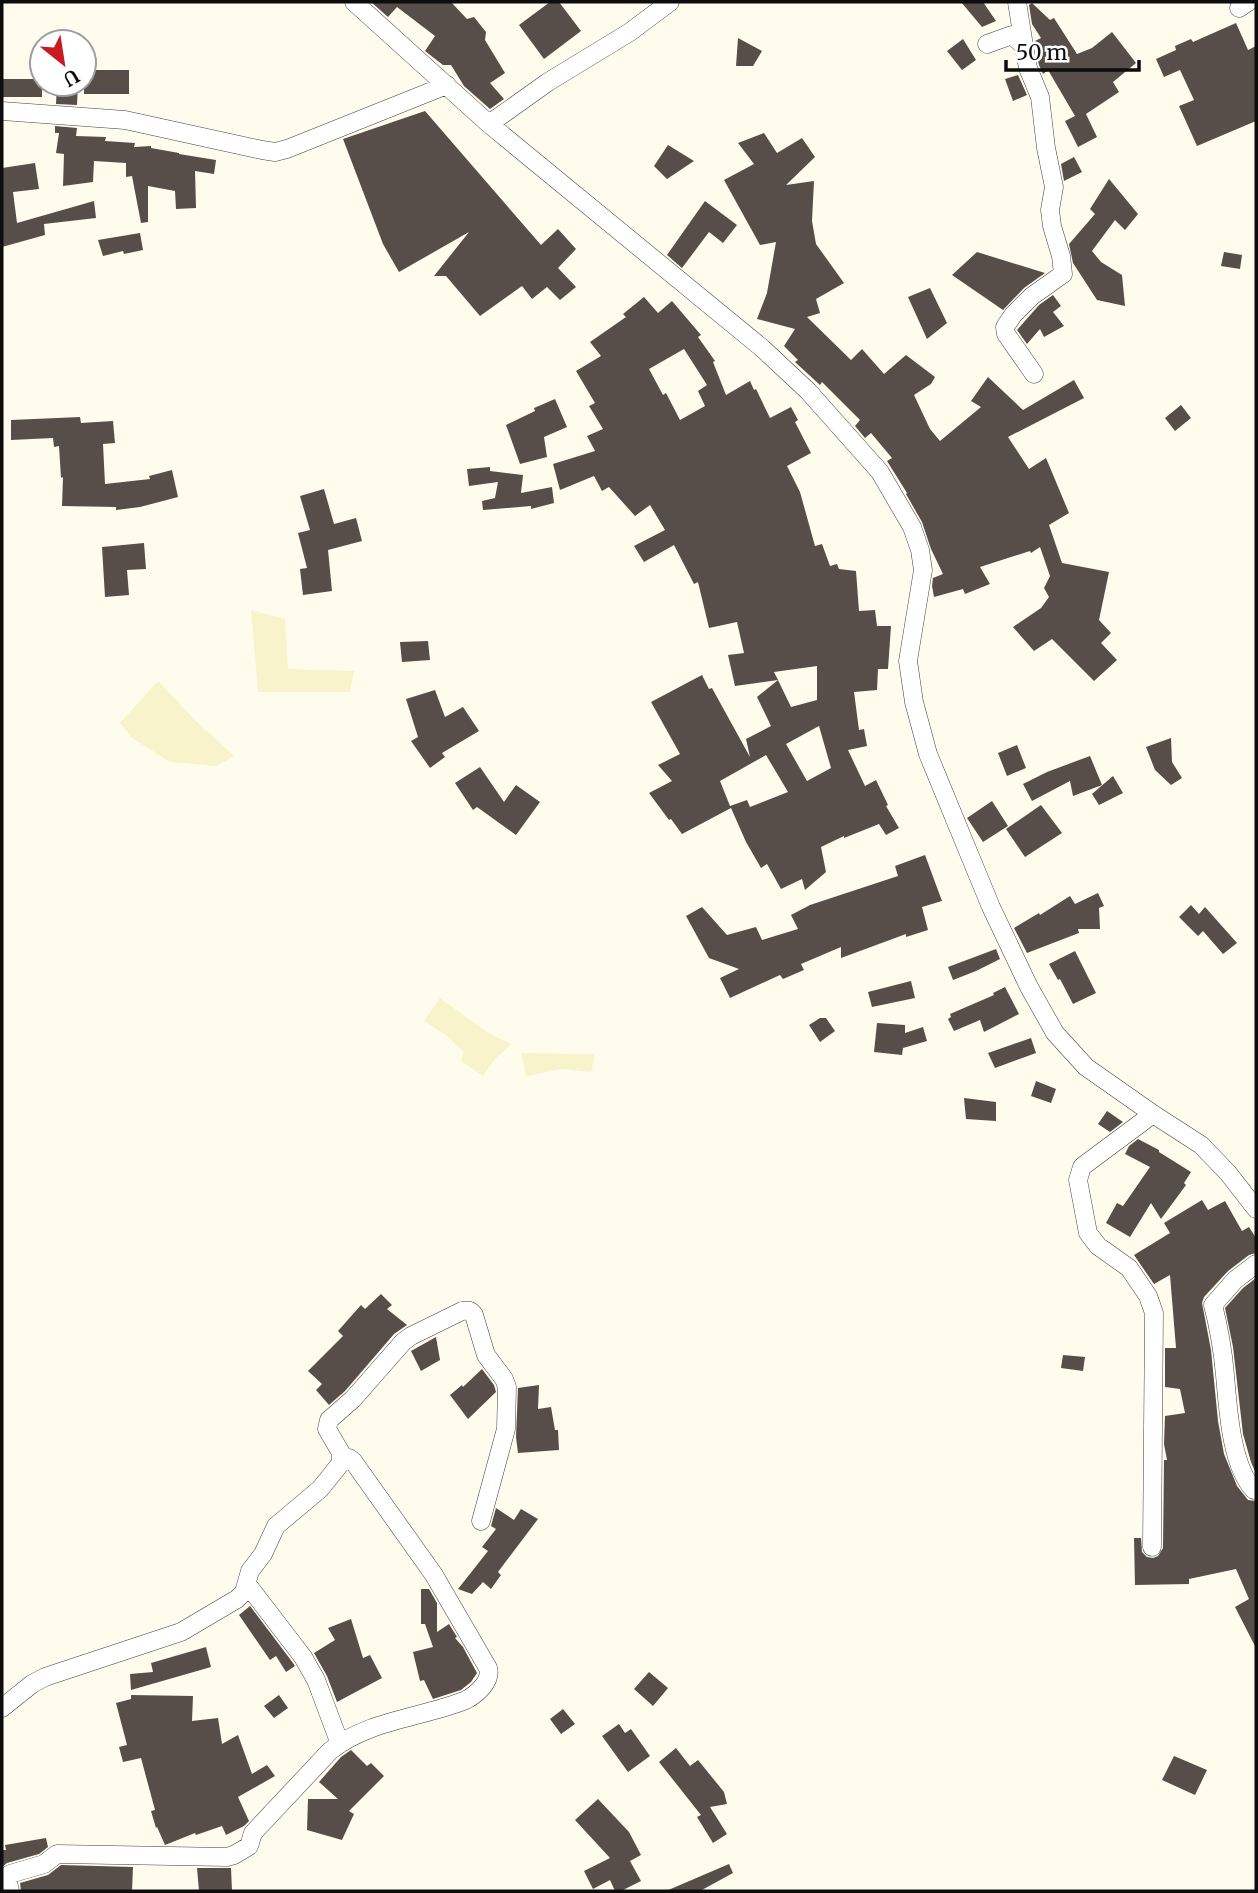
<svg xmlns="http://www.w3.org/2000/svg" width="1258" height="1893" font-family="Merriweather,serif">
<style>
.farmland{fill:#f8f3cb}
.building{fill:#574e49;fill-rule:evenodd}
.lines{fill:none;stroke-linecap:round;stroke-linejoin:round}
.street-casing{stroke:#404040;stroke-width:19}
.street{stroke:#fff;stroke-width:18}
</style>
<rect width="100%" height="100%" fill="#fffbed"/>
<!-- farmland -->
<path class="farmland" d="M251,610L285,619L288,669L354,671L350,692H258Z
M158,681L197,722L234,756L216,766L170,762L132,738L120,723Z
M440,998L487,1032L511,1044L495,1059L483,1076L461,1061L464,1052L446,1035L424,1021Z
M521,1053L595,1054L591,1072L563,1069L526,1076Z"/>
<!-- building -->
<path class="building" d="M371,2H451L467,19L474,17L486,32L485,40L505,73L490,83L504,99L490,109L464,86L451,65H443L425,51L435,36L397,7L388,17Z
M550,2H559L581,31L544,59L519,25Z
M961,2H983L996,21L982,27Z
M1032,3L1050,20L1054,18L1077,54L1092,48L1112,32L1136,63L1113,82L1119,92L1086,114L1097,137L1078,147L1065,121L1075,116L1048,70L1043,74L1039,65L1038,61L1042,58L1036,47L1035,41L1041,38L1032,24L1029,5Z
M1236,23L1248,50L1256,46V121L1197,146L1179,106L1194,100L1180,70L1164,77L1156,59L1176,50L1175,46L1191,39L1193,42Z
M738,38L762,51L753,66H736Z
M963,39L976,60L962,70L947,51Z
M94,70H129V94H84V74H94Z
M1018,75L1027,95L1013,101L1005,79Z
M2,79H42V97H2Z
M57,84H78L77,105L56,104Z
M425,111L541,245L558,229L576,249L558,268L576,287L560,300L547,287L532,299L522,286L480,316L446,276H434L469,232L399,272L383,244L343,139Z
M55,126L77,128L76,136L106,137L105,141L135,143L134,147L151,146V148L179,153V154L216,160L214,174L195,171L196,208L176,209L175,191L148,186V222L141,223L132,176L126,177V163L94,161L93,182L63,186L64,154L56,153L59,133H55Z
M764,133L777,153L802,138L815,157L786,185L814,181L812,221L816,244L844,283L816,299L820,313L807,317L851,360L862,349L884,374L906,355L935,377L931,384L914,395L930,429L940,441L981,407L971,401L988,377L1023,410L1074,380L1084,398L1008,437L1029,469L1046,458L1069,513L1049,525L1062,563L1109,572L1099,620L1111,633L1101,643L1117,660L1094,681L1052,639L1034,651L1013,627L1041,608L1049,597L1044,588L1050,576L1040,547L1031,553L1030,551L980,567L990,584L965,594L963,589L934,597L932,586L933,578L943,574L931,549L922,522L906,494L907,493L887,461L892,458L871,433L865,438L855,426L860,420L822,382L820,385L795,362L798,360L784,346L795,329L757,319L767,293L776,242L760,245L724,180L754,164L738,143Z
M668,145L694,161L667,179L654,166Z
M1074,157L1082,172L1064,181L1061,164Z
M35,163L39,189L13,192L17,223L94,201L96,218L44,224L45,235L2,247V168Z
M1109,179L1138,214L1125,230L1115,220L1092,251L1101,262L1122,275L1125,306L1097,300L1073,263L1069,244L1095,214L1090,209Z
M705,201L737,225L723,243L709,232L682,268L667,255Z
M140,233L143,250L124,254L123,251L103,256L98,240Z
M977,252L1045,273L1024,288L1003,310L952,275Z
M1224,252L1242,255L1240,269L1221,266Z
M930,288L947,323L927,339L908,297Z
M1053,295L1061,306L1053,312L1064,326L1044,337L1040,329L1027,344L1017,330L1039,305Z
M644,297L658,313L672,301L701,335L698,337L715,361L713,362L726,395L750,381L754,390L756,389L770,418L791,407L798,420L795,422L811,453L787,466L800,492L815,546L822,544L830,566L837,564L839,569L856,571L859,611L875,610L877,626H891L888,669H878L877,690L854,692L859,730L864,729L867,746L848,750L865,786L876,780L888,805L886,806L899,828L886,835L879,824L844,838V836L821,847L826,872L805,890L802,879L781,889L767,864L761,868L746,842L731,808L682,834L671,819L669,820L649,793L672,781L658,765L680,754L651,702L702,675L709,689L712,688L750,757L746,739L771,726L757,697L778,680L791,707L817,700V666L774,672L778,680L735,686L728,655L744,653L737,622L709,628L698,582L694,584L674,545L644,562L634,546L665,530L650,505L635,516L609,487L602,491L594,476L560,490L553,464L595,451L587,436L603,429L589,406L595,403L576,371L601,356L590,342L626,317L623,314ZM684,349L707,385L698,391L705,406L680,420L666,393L663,395L649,369ZM819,726L831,768L807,781L786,744ZM766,755L788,792L750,807L747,800L730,806L720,781Z
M555,399L567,427L544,437L547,457L520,464L506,425L535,411L534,408Z
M1181,405L1191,418L1175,431L1165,418Z
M80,417L81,423L113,421L115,443L103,444L105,484L150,479L149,476L172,470L178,497L140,507L116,510V507L62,506L63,477L61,478L59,446L54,447L53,438L11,440V420Z
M490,467V471L523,475L521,493L552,487L554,503L531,509V506L483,510L482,501L495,498L498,482L469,486L467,469Z
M324,489L334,524L356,518L362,541L328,550L332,591L303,595L300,569L307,568L298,533L310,530L300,496Z
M144,543L146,569L127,570L129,595L105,597L102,547Z
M428,641L430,660L402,662L400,642Z
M435,690L445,717L463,707L479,731L442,753L445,757L430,768L411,741L418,737L406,699Z
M1171,738L1172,762L1182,778L1171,785L1155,770L1146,747Z
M1017,745L1026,768L1007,776L998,753Z
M1090,756L1102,785L1073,796L1070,781L1032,801L1023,784L1047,772Z
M480,767L504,802L516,785L540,802L516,835L477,807L473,810L455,783Z
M1113,776L1123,793L1099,805L1092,794Z
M992,801L1008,826L983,842L967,818Z
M1041,805L1062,833L1025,857L1006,829Z
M925,855L942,901L922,907L928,930L906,937V934L841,958V947L801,964L804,970L783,979L780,975L730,998L720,978L739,969L709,958L686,916L702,907L727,935L756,927L762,940L798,929L791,915L810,905L898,876L895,866Z
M1098,893L1104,906L1099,908L1100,929H1078L1079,933L1027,953L1014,928L1039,913L1040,915L1070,896L1075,904Z
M1191,905L1199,914L1205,907L1237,943L1223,954L1203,931L1198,936L1179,917Z
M996,949L1000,959L976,971L953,980L948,967Z
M1075,951L1096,993L1073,1004L1060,979L1058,980L1049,964Z
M911,981L915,998L872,1007L868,992Z
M1005,987L1019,1014L984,1032L980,1020L954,1031L948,1019L951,1017L950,1014L994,995L993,993Z
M820,1018H826L835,1031L820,1042L809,1025Z
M877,1023L905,1025V1033L923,1027L927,1041L903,1048L902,1055L874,1052Z
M1031,1038L1036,1053L995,1068L988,1053Z
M1036,1081L1056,1089L1051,1103L1031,1096Z
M964,1098L996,1102V1121L966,1119Z
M1107,1111L1123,1122L1110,1132L1098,1124Z
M1138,1139L1159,1150V1152L1191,1172L1184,1183L1186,1185L1161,1219L1151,1203L1130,1237L1106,1223L1117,1203L1123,1206L1150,1167L1125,1154L1129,1146Z
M1202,1200L1208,1210L1225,1201L1242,1231L1249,1227L1256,1238V1253L1249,1255L1228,1271L1204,1297L1202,1303L1211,1350L1218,1421L1224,1454L1237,1486L1248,1500L1256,1501V1648L1235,1607L1249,1599L1236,1569L1189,1579V1584L1135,1585L1134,1538H1141L1142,1552L1147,1557L1153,1558L1158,1556L1163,1548L1164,1460H1167L1164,1444L1165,1416L1185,1413L1180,1389L1165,1387V1348H1176L1170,1275L1154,1284L1134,1255L1170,1233L1164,1223Z
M1256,1278V1474L1251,1462L1243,1434L1233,1347L1225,1308L1243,1288Z
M381,1294L392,1305L387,1309L407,1325L394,1334L345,1391L329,1405L316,1390L322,1384L308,1371L343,1336L338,1331L361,1305L365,1309Z
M436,1337L440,1360L421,1371L411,1351Z
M1063,1355L1085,1357L1083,1371L1061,1368Z
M482,1369L494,1385L496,1392L468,1419L450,1395L462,1385L463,1387Z
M539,1385L538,1409L551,1407L555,1430H558L559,1450L518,1453L516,1437L518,1388Z
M496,1508L514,1520L521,1509L538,1519L498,1572L501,1575L491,1589L483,1582L472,1594L458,1589L488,1551L482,1547L496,1529L491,1526Z
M421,1589H429L437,1603V1632L449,1624L457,1637L455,1638L463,1647L477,1673L471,1682L461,1690L433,1699L424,1680L420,1681L413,1652L433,1647L425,1624H421Z
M250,1606L293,1663L295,1666L286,1672L276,1656L270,1660L239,1615Z
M351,1619L363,1658L370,1655L382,1678L337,1702L327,1676L314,1653L335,1640L328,1628Z
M206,1647L211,1667L131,1690L130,1674L153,1672L151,1663Z
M649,1672L668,1688L653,1706L634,1689Z
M131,1695L193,1696L192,1721L218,1718L222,1744L238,1735L252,1774L267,1765L275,1776L238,1797L249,1821L244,1826L226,1835L222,1826L196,1835L195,1833L165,1845L157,1827L156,1828L151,1811L155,1810L141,1758L123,1762L119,1747L127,1745L116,1703L131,1699Z
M279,1695L288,1708L274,1718L264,1706Z
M563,1709L575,1724L561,1734L550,1719Z
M619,1724L625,1733L631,1729L650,1756L628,1772L602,1736Z
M676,1748L690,1766L698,1760L724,1792L727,1804L710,1807L727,1834L713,1843L697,1817L701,1815L659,1762Z
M351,1750L367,1766L371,1763L384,1776L349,1811L354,1814L342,1840L307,1830L308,1799H338L319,1782L341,1757Z
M1174,1756L1207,1770L1195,1795L1162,1780Z
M598,1799L629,1832L641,1855L630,1861L641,1881L621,1891H615L610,1880L593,1889L584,1871L610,1858L575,1820Z
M46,1838L48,1847L39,1854L7,1863L2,1867V1850H6L5,1845Z
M729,1864L733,1873L700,1891H666Z
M61,1865L133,1867L132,1891H21L20,1883L48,1875Z
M197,1868H231L232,1891H199Z"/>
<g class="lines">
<!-- street casing -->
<g class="street-casing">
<path id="street" d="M354,2L489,124L762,348L808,391L880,472L912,527L920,550L923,570L908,661L914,702L928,754L991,907L1029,987L1055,1033L1086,1067L1153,1114L1201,1145L1228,1173L1256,1209
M1017,2L1024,46
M1239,8L1248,2
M987,44L1012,35L1024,46L1028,68L1040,97L1046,148L1054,187L1050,210L1052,226L1061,256L1063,274L1032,296L1013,315L1005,327L1006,334L1034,374
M2,111L125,120L262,150L275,152L287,149L447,85
M489,124L548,82L630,32L670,2
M1256,1264L1235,1280L1213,1305C1219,1328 1223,1352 1225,1375C1228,1408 1231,1466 1254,1490H1256
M1152,1547L1154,1313L1148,1296L1129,1268L1098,1246L1088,1233L1078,1180L1082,1167L1087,1163L1153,1114
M247,1584L303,1657L316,1680L340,1744
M2,1708L32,1684L45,1677L181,1632L237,1599L244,1592L250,1571L263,1554L276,1526L320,1489L341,1463V1453L327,1429L329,1420L353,1399L403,1342L411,1336L462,1311C468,1310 471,1310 474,1315L486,1355L504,1379L507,1387L506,1429L481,1521
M10,1891L7,1879L10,1874L44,1864L57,1854L227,1857L234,1855L249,1846L253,1833L330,1751C368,1720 421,1718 466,1700C477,1694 492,1681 488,1668L434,1575L353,1461L349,1458L342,1459"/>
</g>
<!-- street -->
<use href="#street" class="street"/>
</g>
<!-- border -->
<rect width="1258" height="1893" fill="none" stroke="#0d0d0d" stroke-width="7"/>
<!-- north arrow -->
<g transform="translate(63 63) rotate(150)"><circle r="33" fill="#ffffff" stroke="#9e9e9e" stroke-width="2"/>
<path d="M0-5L12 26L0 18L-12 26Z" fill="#c91923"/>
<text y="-10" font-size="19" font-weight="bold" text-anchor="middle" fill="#0d0d0d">U</text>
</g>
<!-- scale -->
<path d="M1006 60v10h133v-10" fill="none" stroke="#0d0d0d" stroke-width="3.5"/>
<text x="1016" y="60" font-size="21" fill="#0d0d0d" stroke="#ffffff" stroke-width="5" paint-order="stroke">50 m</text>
</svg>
